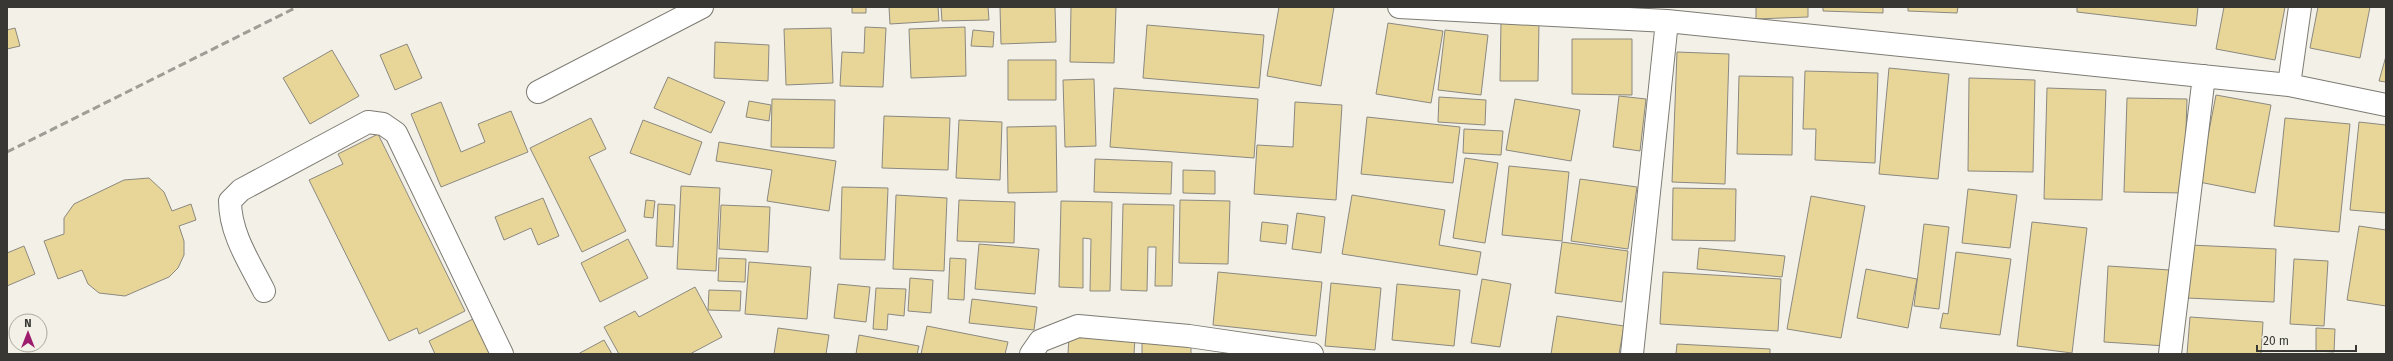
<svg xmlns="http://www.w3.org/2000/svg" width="2393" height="361" font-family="'Fira Sans',sans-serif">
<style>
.building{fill:#e8d699;stroke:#8b8880}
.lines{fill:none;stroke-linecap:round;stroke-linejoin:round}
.minor-casing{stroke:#7d7b73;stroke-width:24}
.minor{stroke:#fff;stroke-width:22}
.rail{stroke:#9e9d96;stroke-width:3;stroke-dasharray:8 4;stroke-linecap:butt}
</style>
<rect width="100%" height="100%" fill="#f3f1e7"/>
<!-- building -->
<path class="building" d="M852,7H866V13H852Z
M889,7H938L939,21L890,24Z
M941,7H988L989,20L942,21Z
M1000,7H1055L1056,42L1001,44Z
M1071,7H1116L1114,63L1070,62Z
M1279,7H1334L1321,86L1267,76Z
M1756,7H1808V17L1756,19Z
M1823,7H1883V13L1823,11Z
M1908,7H1958L1957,13L1908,11Z
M2077,7H2198L2196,26L2077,12Z
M2224,7H2285L2275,60L2216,49Z
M2318,7H2370L2360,58L2310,48Z
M1501,21L1539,22L1538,81H1500Z
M1388,23L1443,31L1431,103L1376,94Z
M1147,25L1264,35L1259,88L1143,78Z
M865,27L886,28L883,87L840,86L842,52L864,53Z
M965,27L966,76L911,78L909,29Z
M15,28L20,46L7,49V30Z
M831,28L833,83L786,85L784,29Z
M973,30L994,32L993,47L971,46Z
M1445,30L1488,35L1481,95L1438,90Z
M1572,39H1632V95L1572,94Z
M715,42L769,45L768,81L714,78Z
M407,44L422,78L395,90L380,55Z
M332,50L359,96L310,124L283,78Z
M1677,52L1729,54L1725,184L1672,182Z
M2386,56V82L2379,81Z
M1008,60H1056V100H1008Z
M1889,68L1949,74L1938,179L1879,174Z
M1805,71L1878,73L1875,163L1815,160L1816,129H1803Z
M1739,76L1793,77L1792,155L1737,154Z
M668,77L725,102L711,133L654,108Z
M1969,78L2035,80L2033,172L1968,171Z
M1094,79L1096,146L1065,147L1063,80Z
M1114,88L1258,99L1254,158L1110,147Z
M2047,88L2106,90L2102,200L2044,199Z
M2216,95L2271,105L2255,193L2199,182Z
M1619,96L1646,99L1640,151L1613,147Z
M1439,97L1486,100L1485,125L1438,122Z
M2127,98L2187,99L2184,193L2124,192Z
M772,99L835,100L834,148L771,147Z
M1515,99L1580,110L1571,161L1506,150Z
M749,101L771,105L769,121L746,117Z
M441,102L461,152L485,142L478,124L511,111L528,152L441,187L411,114Z
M1295,102L1342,105L1336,200L1254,194L1257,145L1293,147Z
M884,116L950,118L948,170L882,168Z
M1367,117L1460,127L1453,183L1361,174Z
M591,118L606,149L589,157L626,231L582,252L530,148Z
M2285,118L2350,124L2339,232L2274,226Z
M643,120L702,142L690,175L630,153Z
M959,120L1002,122L1000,180L956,178Z
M2359,122L2386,125V213L2350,210Z
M1056,126L1057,192L1008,193L1007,127Z
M1464,129L1503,131L1501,155L1463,153Z
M378,134L465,311L419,334L417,328L389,341L309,180L343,164L338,154Z
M719,142L836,161L829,211L767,201L772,170L716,161Z
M1465,158L1498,163L1485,243L1453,238Z
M1095,159L1172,162L1171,194L1094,192Z
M1509,166L1569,172L1562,241L1502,235Z
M1183,170L1215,171V194L1183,193Z
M149,178L164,192L172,211L191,204L196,220L179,226L184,241V255L178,268L169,277L125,296L99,293L88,284L82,270L58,279L44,241L64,234V218L74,204L124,180Z
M1580,179L1637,187L1628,249L1571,241Z
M681,186L720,188L716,271L677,269Z
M842,187L888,188L885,260L840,259Z
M1673,188L1736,189L1735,241L1672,240Z
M1968,189L2017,195L2010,248L1962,243Z
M896,195L947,198L944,271L893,269Z
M1352,195L1445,210L1439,245L1481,252L1477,275L1342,254Z
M1811,196L1865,206L1841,338L1787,329Z
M543,198L559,236L538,245L531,228L504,240L495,217Z
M646,200L655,201L653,218L644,217Z
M959,200L1015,202L1014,243L957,241Z
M1180,200L1230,201L1228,264L1179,263Z
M1061,201L1112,202L1110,291H1090L1091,239L1083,238V288L1059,287Z
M658,204L675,205L673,247L656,246Z
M1123,204L1174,205L1172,286H1155L1156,247H1148L1147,291L1121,290Z
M721,205L770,207L768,252L719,249Z
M1297,213L1325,217L1321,253L1292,249Z
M1262,222L1288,225L1286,244L1260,241Z
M2032,222L2087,228L2072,353L2017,346Z
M1924,224L1949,227L1939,309L1914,306Z
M2359,226L2386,230V306L2347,300Z
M628,239L648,278L600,302L581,263Z
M1562,242L1628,251L1622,302L1555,293Z
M979,244L1039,249L1035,294L975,289Z
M2190,245L2276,249L2274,302L2187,298Z
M24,246L35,274L7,286V253Z
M1699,248L1785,256L1782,277L1697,269Z
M1956,252L2011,259L2000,335L1940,328L1943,313L1948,314Z
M719,258L746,259L745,282L718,281Z
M950,258L966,259L964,300L948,299Z
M2294,259L2328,261L2324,326L2290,324Z
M749,262L811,267L807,319L745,314Z
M2108,266L2170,270L2166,346L2104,342Z
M1866,269L1917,279L1908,328L1857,318Z
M1218,272L1322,282L1316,336L1213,325Z
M1663,272L1781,279L1778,331L1660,324Z
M910,278L933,280L931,313L908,311Z
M1482,279L1511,284L1500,347L1471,343Z
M1331,283L1381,288L1375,350L1325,346Z
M838,284L870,287L866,322L834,318Z
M1397,284L1460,290L1454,346L1392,340Z
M695,287L722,337L690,354H619L604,327L635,311L639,317Z
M876,288L906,289L904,316L888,314L887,330L873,329Z
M709,290L741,291L740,311L708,310Z
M972,299L1037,307L1034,330L969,323Z
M1557,316L1624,326L1619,354H1551Z
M2190,317L2263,322L2261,354H2187Z
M473,319L491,354H435L429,341Z
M927,326L1008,342L1005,354H921Z
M778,328L829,335L826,354H774Z
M2316,328L2335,329L2334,352L2316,351Z
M859,335L919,346L917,354H856Z
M1069,335L1135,337L1134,354H1068Z
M604,340L612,354H578Z
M1142,341L1191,342V354H1142Z
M1677,344L1770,349V354H1676Z"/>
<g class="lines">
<!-- minor casing -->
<g class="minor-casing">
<path id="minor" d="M1399,7L1667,21L2289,85L2386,105
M2289,85L2300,7
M538,92L702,7
M264,291C250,263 230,234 230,201L241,190L368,122L383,124L396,133L502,354
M1031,354L1040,341L1078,326L1189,336L1312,354
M1632,354L1667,21
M2170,354L2204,76"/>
</g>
<!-- minor -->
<use href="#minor" class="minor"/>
<!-- rail -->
<path class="rail" d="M7,152L297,7"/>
</g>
<!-- border -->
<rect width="2393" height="361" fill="none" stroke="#383733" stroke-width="16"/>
<!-- north arrow -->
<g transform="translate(28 333)"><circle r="19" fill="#f3f1e7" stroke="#a8a79f"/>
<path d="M0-3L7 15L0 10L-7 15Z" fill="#9e1c6e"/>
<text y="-6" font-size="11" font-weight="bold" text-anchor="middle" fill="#383733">N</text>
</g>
<!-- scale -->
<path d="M2257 345v6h99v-6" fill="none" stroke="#383733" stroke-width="2"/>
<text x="2263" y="345" font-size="12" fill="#383733" stroke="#f3f1e7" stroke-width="3" paint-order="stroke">20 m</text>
</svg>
